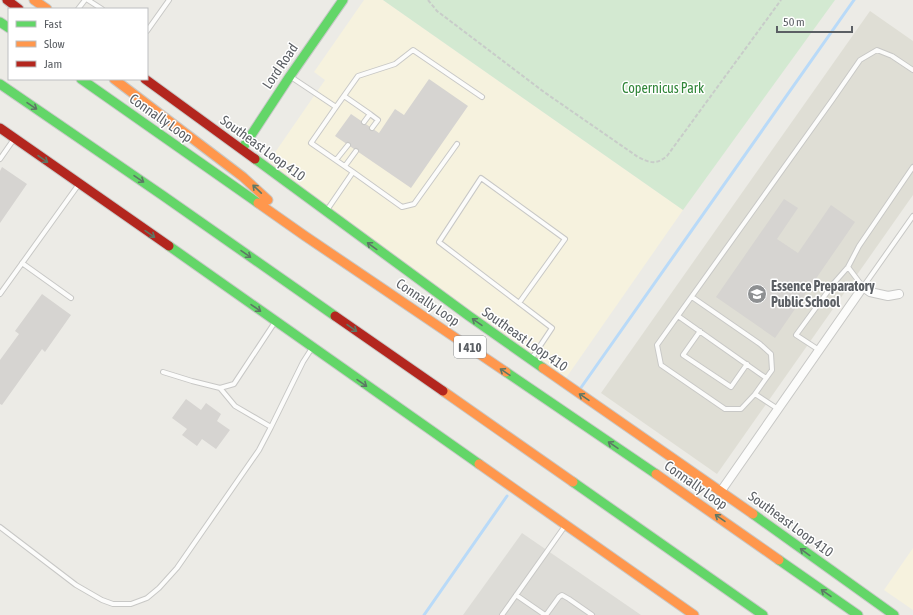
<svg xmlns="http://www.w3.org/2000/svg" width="913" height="615" font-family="'Asap Condensed',sans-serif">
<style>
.commercial{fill:#f6f2de}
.industrial{fill:#dddcd7}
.education{fill:#dfded5}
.green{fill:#d3e9d1}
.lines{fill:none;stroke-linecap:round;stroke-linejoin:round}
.stream{stroke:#b9daf8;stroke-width:3}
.building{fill:#d6d4d1}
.lane-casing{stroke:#c8c8c6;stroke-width:6}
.street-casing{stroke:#c8c8c6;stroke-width:10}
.fast-casing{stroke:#c8c9c8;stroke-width:11}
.slow-casing{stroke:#c8c9c8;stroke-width:11}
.jam-casing{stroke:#c8c9c8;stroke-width:11}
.path{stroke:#c8ccc9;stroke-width:2;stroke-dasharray:4 2;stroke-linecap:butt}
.lane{stroke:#fcfcfb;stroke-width:4}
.street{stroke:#fcfcfb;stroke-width:8}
.fast{stroke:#63d668;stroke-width:9}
.slow{stroke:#ff974d;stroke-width:9}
.jam{stroke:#b3261e;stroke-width:9}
.oneway{stroke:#5d7765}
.labels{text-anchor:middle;stroke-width:3;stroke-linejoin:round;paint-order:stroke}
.shield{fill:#fff;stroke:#8c8f92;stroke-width:1}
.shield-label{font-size:13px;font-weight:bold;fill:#5b5f64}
.street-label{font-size:14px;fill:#5b5f64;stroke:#fff}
.park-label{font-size:14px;fill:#318639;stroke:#fff}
.poi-label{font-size:14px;font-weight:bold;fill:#5b5f64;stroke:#fff;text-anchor:start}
</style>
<rect width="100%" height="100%" fill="#ecebe6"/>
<!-- commercial -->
<path class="commercial" d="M364,0H383L683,210L566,378L265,167L325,80L314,72Z
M913,548V610L884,590Z"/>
<!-- industrial -->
<path class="industrial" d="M522,533L641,615H463Z"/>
<!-- education -->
<path class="education" d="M870,11L913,41V195L717,474L601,393Z"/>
<!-- green -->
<path class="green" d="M383,0H835L683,210Z"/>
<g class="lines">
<!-- stream -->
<path class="stream" d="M580,389L854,0
M424,615L507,496"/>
</g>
<!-- building -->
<path class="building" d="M429,79L468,106L411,188L335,136L351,114L379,133L395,109L404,115Z
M2,167L27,184L0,223V171Z
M784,199L798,208L777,239L798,253L831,205L855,222L775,338L716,297Z
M42,294L71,315L45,352L42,349L2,405L0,404V360L19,334L15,331Z
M186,399L201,410L206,403L221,414L217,421L230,430L216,449L202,439L197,446L182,435L187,429L172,418Z"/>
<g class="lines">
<!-- lane casing -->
<g class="lane-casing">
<path id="lane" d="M88,0L102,9
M78,9L85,0
M147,31L169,0
M291,77L336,107L311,143L353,172L327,210
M344,96L370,114L364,122
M336,107L358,76L395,64L413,50L482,97
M370,114L378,120L372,128
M0,159L14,139
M336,160L348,145
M345,166L356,151
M353,172L402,207L414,204L457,144
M22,263L71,298
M848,267L863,287L913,216
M0,294L79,184
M692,297L760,344L771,354L772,370L755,394
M519,303L565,239L481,178L439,242L552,328L532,358
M678,316L766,378
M700,331L683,355L731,387L747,364
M819,350L796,335L834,283L848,267L859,246L913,167
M163,372L192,381L220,388L234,384L275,322
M220,388L235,406L271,427
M778,409L755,394L741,409H725L661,365L657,345L833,99L860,60L877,50L892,56L913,70
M0,527L76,585L102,600L113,604H131L147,598L159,588L177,568L259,450L271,427L303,362L312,348
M516,595L545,615
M502,615L565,526
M546,615L559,597L562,595L569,599L592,615"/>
</g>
<!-- street casing -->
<g class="street-casing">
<path id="street" d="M721,491L863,287L870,292L888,296L899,294"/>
</g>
<!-- fast casing -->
<g class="fast-casing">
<path id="fast" d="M0,22L9,28
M81,79L258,203
M0,84L162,195L335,316
M242,149L290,76L343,0
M255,159L469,316L543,368
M169,246L479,464
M506,372L656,474
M573,482L763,615
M753,514L894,615
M779,560L858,615"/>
</g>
<!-- slow casing -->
<g class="slow-casing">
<path id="slow" d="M34,0L47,9
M114,79L243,177L268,200
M258,203L305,236L506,372
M543,368L753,514
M443,391L573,482
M479,464L694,615
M656,474L779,560"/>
</g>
<!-- jam casing -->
<g class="jam-casing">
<path id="jam" d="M7,0L19,9
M145,79L255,159
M0,128L169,246
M335,316L443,391"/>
</g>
<!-- path -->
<path class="path" d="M428,0L437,11L544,92L638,157C650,163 656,165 667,156L781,0"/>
<!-- lane -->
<use href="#lane" class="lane"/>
<!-- street -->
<use href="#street" class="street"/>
<!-- fast -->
<use href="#fast" class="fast"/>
<!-- slow -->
<use href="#slow" class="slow"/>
<!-- jam -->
<use href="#jam" class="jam"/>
</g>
<!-- one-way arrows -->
<defs><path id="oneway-shaft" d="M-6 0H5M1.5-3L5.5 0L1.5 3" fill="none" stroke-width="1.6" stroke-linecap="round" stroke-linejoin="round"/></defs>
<g class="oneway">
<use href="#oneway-shaft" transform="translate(32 106) rotate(34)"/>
<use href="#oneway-shaft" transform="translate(43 159) rotate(35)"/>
<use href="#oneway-shaft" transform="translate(139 179) rotate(34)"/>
<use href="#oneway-shaft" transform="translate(257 189) rotate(-136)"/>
<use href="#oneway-shaft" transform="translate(150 234) rotate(35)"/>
<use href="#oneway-shaft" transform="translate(372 246) rotate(-144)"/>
<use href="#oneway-shaft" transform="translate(246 254) rotate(35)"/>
<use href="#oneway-shaft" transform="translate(256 308) rotate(35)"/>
<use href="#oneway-shaft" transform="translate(477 322) rotate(-145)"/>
<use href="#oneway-shaft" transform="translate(352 328) rotate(35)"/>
<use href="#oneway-shaft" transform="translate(505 372) rotate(-146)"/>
<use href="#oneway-shaft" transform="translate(362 383) rotate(35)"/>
<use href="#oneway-shaft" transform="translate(584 397) rotate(-146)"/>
<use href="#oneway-shaft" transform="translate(613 445) rotate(-146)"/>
<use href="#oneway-shaft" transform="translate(720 518) rotate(-145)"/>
<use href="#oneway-shaft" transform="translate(805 552) rotate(-144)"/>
<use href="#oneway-shaft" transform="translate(826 593) rotate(-145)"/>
</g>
<!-- icons -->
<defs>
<g id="school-disc" transform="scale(1)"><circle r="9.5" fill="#8e9092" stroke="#fff"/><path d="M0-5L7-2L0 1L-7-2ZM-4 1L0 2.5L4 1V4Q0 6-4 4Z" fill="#fff"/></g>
</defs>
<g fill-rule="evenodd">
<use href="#school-disc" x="757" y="294"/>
</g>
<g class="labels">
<!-- shield labels -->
<rect class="shield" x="454" y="336" width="32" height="22" rx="3"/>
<g class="shield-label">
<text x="470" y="352">I 410</text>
</g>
<!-- street labels -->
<g class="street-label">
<text transform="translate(280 66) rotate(-56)" y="5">Lord Road</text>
<text transform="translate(161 118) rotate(35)" y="5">Connally Loop</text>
<text transform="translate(263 148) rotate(36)" y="5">Southeast Loop 410</text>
<text transform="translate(428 302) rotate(34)" y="5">Connally Loop</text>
<text transform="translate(525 339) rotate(35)" y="5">Southeast Loop 410</text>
<text transform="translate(696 485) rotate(35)" y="5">Connally Loop</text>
<text transform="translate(791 524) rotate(36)" y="5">Southeast Loop 410</text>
</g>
<!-- park labels -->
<g class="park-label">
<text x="663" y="93">Copernicus Park</text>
</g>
<!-- poi labels -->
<g class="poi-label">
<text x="771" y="291">Essence Preparatory<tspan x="771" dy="16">Public School</tspan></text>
</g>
</g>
<!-- legend -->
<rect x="8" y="8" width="140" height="72" fill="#ffffff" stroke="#bdbfc1"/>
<rect x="16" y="21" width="20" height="6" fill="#63d668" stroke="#bdbfc1"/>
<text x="44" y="28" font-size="12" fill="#5b5f64">Fast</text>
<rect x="16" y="41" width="20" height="6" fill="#ff974d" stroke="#bdbfc1"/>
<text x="44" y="48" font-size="12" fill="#5b5f64">Slow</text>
<rect x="16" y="61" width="20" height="6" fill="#b3261e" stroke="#bdbfc1"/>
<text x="44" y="68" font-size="12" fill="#5b5f64">Jam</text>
<!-- scale -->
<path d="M777 26v6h75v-6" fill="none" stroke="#5b5f64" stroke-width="2"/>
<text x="783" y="26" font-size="12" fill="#5b5f64" stroke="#ffffff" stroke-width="3" paint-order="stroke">50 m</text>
</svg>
